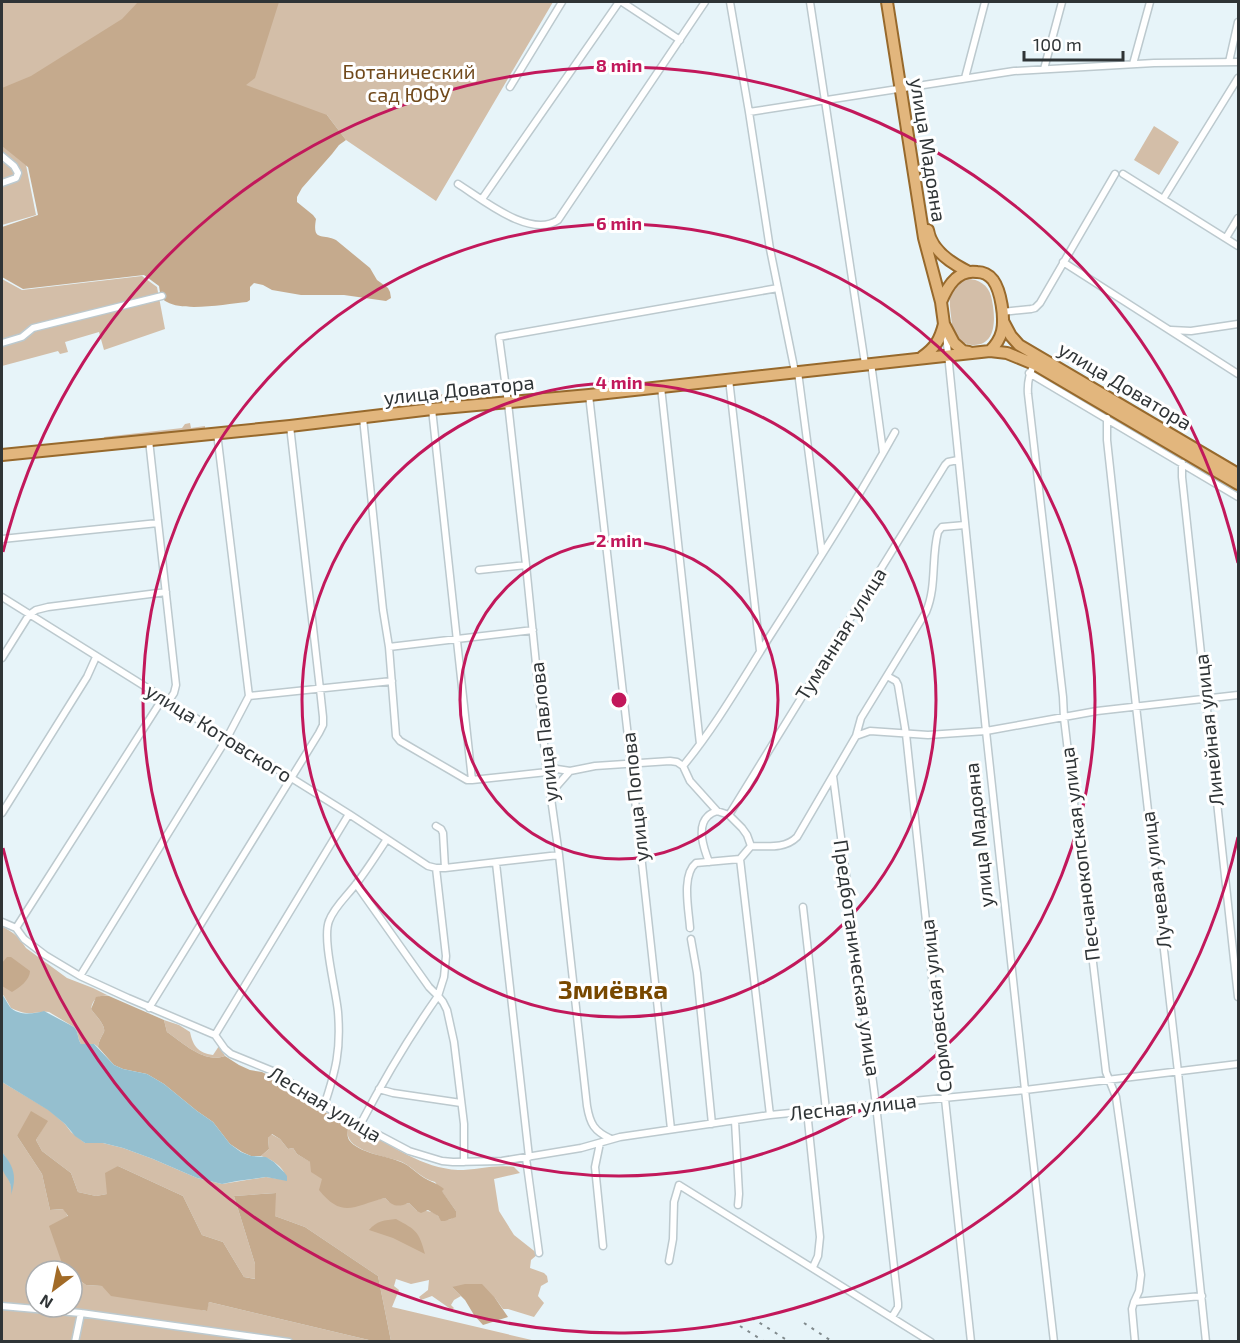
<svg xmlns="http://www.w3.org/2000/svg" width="1240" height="1343" font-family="'Exo 2',sans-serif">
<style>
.green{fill:#d3bea8}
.forest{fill:#c5aa8d}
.water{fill:#95bfcf}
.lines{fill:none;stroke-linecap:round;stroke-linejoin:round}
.minor-casing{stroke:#bcc9ce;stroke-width:9}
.primary-casing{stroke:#97692c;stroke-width:14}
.minor{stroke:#fff;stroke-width:6}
.primary{stroke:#e2b67d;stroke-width:10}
.rail{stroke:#818a8d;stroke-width:2;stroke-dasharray:3 6;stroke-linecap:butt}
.ring{fill:none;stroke:#c2185b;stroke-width:3}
.labels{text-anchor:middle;stroke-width:6;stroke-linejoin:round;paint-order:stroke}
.park-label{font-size:20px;fill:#70491b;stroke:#fff}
.street-label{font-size:20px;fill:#2f3436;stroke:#fff}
.district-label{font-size:26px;font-weight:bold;fill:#784800;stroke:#fff}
.centre{fill:#c2185b;stroke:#fff;stroke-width:3}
.ring-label{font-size:18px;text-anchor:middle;font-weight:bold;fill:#c2185b;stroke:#fff;stroke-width:6;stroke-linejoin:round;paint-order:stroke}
</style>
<rect width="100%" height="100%" fill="#e7f4f9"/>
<!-- green -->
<path class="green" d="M2,2H553L436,201L346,140L327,115L28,167L26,165L36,215L2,225Z
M1154,126L1179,142L1159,175L1134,160Z
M142,276L157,287L165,329L104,350L99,332L65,342L68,352L60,354L58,351L2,366V279L22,290Z
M967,279C979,279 988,285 991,296C995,312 999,345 974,345C968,345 962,343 958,338C952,332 952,324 951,316C949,299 947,284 967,279Z
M430,392H435L446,396L410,400L420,394Z
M190,423L191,428L205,426V428L105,440L104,437L182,428L185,424Z
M2,926L13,933L19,938L26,948L67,978L93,988L109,996C99,995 93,998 91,1009C95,1015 106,1025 104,1032C102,1036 99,1040 98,1047L94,1044H81C77,1038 79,1032 74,1027L49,1012C42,1011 39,1013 32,1013C24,1014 18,1011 11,1008L4,996L2,994Z
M164,1020L179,1025L190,1032C193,1046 198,1053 213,1055L219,1046L225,1056C205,1064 183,1043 167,1032Z
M2,1082L49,1110L65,1124L71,1132L85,1143H103L123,1148L153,1159L197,1178L222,1184L266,1177L286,1180C286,1168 272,1159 261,1156L269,1149L268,1138L271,1134L280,1139L288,1149L293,1148L297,1154L374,1200L385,1198L389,1202L406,1204L409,1203L417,1211C430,1211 434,1210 442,1221L451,1219L456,1211L435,1182C422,1179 414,1168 402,1162C389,1157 352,1152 348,1136C347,1134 347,1128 347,1126L334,1120L325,1112C338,1118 351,1123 363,1130C393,1146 422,1168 458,1170C476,1170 495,1164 514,1167L520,1173L494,1179L499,1211L514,1235L538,1254L531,1260L530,1268L544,1273L547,1276L548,1282L541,1286L538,1296L544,1303L534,1317L508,1309H503L495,1298L452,1287L461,1296L454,1300L451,1305L454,1308L452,1310L432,1296L421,1300L419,1297L428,1290L429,1280L411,1284L396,1279L394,1286L399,1290L392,1307L536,1341H391L378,1276L305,1227L275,1216V1193L234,1196L255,1264L256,1279L244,1277L223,1242L202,1235L183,1196L118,1166L107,1194L96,1196L78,1192L71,1173L42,1151L36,1140L47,1121L17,1136L42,1174L50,1210L64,1209L68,1217L64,1269L66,1271H36V1307H72V1275L86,1285L102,1286L206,1311L209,1302L373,1341H2V1168L9,1179L12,1189L8,1161L2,1152Z"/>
<!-- forest -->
<path class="forest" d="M138,2H279L255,78L246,85L327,115L346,140L339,145L332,154L302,188L297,197V202L313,215L316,219C312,242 322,233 336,240L370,268L377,280L388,288L390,292L391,298L386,301L344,295H301L272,290L263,285L254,283L250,287V300L247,302C227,304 184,312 167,302C160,299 160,292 159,286L144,275L23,289L2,277V227L38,215L28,167L2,146V88L31,76L122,19Z
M7,957H11L30,971C30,980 19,988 12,992L2,986V963Z
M101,996H109L164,1020L167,1032C183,1043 205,1064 225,1056L239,1065L250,1070L262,1072L270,1076L295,1095L325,1112L334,1120L348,1126C347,1131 347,1136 349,1140C358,1153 387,1156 401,1162C411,1166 418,1175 428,1180C434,1183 438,1184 444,1189L442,1191L444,1194L456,1211V1217L445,1221H441L438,1216L428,1210L421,1213L417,1211L409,1203C398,1207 393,1207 385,1198C355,1205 343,1220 319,1190L322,1179L311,1172L310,1162L297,1154L293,1148L288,1149L280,1139L272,1134L268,1138L269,1149L261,1156H251L242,1152L230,1144L213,1122L197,1111L164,1084L147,1074L123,1069L114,1065L98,1047C99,1040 102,1036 104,1032C106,1025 95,1015 91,1009L96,997Z
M31,1111L48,1121L36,1140L42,1151L71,1173L78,1192L96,1196L107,1194L105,1173L118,1166L183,1196L202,1235L223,1242L244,1277L255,1279V1264L234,1196L276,1193L275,1216L305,1227L378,1276L391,1341H373L209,1302L207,1311L111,1296L102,1286L86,1285L72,1275V1271H66L64,1269L49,1226L68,1216L63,1209L50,1210L42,1174L17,1136Z
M396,1219C416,1230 419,1231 425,1254L393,1238L369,1230C376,1221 385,1220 396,1219Z
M465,1284H482L495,1298L508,1317L483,1325L474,1315L465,1300L452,1287Z"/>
<!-- water -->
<path class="water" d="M2,994C5,998 7,1003 10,1007C18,1016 34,1014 44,1011L74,1027C79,1032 77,1038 81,1044H94L114,1065L123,1069L147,1074L164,1084L197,1111L213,1122L230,1144L241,1152L251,1156L266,1157L274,1162L284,1172L287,1176V1181L266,1177L237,1181L222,1184L197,1178L153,1159L123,1148L103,1143H85L75,1136L65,1124L48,1110L2,1082Z
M2,1152C14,1167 17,1176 11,1195C13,1179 4,1178 2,1167C0,1163 2,1156 2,1152Z"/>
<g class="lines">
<!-- minor casing -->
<g class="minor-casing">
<path id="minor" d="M622,2L680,40
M730,2L749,112L770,249L795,372
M810,2L865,364
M1229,62L1238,22
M1133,64L1150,2
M1044,69L1062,2
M965,78L985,2
M510,87L562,2
M749,112L1014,71L1154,63L1238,62
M2,156L14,166L18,173L16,178L2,183
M1123,174L1238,246
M458,184C482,199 530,239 558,220L705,2
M482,199L619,2
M1163,199L1238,78
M1226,238L1238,218
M1063,262L1238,374
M1002,312L1031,309L1035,308L1040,303L1115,174
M1171,330L1191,331L1238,324
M946,334L986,731L1025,1090L1054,1342
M2,343L22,337L33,328L162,296
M871,363L883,452
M1034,364C1029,374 1027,382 1028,394L1063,697L1064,718L1106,1072L1116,1097L1141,1275L1139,1291L1134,1302L1132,1309L1135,1342
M798,372L822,554
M1029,373L1238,497
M729,379L760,651
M661,387L700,744
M589,395L631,763L671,1129
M432,409L472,780
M363,418L383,610L389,647L396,736L400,741L467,780H472L547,772
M1107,418V440L1136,706L1178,1072L1206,1342
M149,440L176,685L174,693L168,702
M1182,463V477L1238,997
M2,539L158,523
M479,570L526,565
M2,597L349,814L428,866L436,868H445L559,855
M389,647L533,630
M2,658L29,615L36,610L48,607L166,592
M887,676L896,681L898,685L906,734L971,1342
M249,696L392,681
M856,736L870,731L928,735L986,731L1097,711L1238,695
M546,763L557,769L570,771
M683,766L690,781L717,811L729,815L742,828L747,835L751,846C768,846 785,849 797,837L856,736L861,718L926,612C937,586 931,558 938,532L942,527L965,525
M683,766C716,726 742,680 770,636C813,569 856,502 895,432
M833,776L876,1105L898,1303V1307L892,1317
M551,796L556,787L570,771L595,766L670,761L677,762L683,766
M2,813L87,677L96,657
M729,815L945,465L948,462L958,460
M436,826L441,829L443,833L445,868
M740,859L770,1115
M709,862C704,849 696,827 708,816C711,813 714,812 717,811
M496,863L529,1157
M436,868L446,956L444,977L438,996L443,1002L447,1010L454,1042L464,1124V1162
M356,884L429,987L438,996C409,1037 383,1081 360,1125
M803,907L826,1110
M2,922L16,928L24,939L45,955L80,976L128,998L215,1035L225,1049L231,1054L275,1072L324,1106L409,1151L442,1161L453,1162L502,1161L581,1148L620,1137L770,1115L1025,1090L1238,1064
M16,928L163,698
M690,928C689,911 681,875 696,863L740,859L751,846
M691,939L697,973L712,1124
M80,976L227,738L249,696L217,433
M149,1008L319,733L323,725V717L320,689L290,426
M215,1035L349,814
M379,1089L393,1093L461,1103
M324,1106C336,1070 341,1050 338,1012C336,990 322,939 329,921C334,907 347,896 356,884C367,870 377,854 387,839
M807,1111L820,1237L818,1256L813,1267
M735,1121L739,1194L738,1205
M611,1139C594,1131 590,1124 587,1106L559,855L546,763L526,565L508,403L499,337L778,288
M600,1143L595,1167L603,1246
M526,1158L539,1253
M669,1261L673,1239L674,1202L679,1185L931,1342
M1134,1302L1202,1296
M2,1306L81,1313L289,1342
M75,1342L81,1313"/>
</g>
<!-- primary casing -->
<g class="primary-casing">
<path id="primary" d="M887,2L924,238L941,302L944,324L954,343L963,351L969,352
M928,230C931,249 951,263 967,271
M941,302C947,287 957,269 977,272C983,272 989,275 993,280C1001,291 1005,318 1002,331C1000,339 996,345 990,351
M1003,321L1011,336L1019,345L1238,474
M922,357C935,348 940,340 944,324
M2,455L290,426L432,409L589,395L990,351L1007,353L1034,364L1238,484"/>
</g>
<!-- minor -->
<use href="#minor" class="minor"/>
<!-- primary -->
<use href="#primary" class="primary"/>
<!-- rail -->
<path class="rail" d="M752,1318L790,1342
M804,1323L833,1342
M740,1326L765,1342"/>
</g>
<!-- distance rings -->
<g class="ring">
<circle cx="619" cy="700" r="159"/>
<circle cx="619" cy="700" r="317"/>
<circle cx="619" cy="700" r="476"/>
<path d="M1238 837A634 634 0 0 1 3 848M3 552A634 634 0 0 1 1238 563"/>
</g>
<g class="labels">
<!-- park labels -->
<g class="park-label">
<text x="409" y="79">Ботанический<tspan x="409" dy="23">сад ЮФУ</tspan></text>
</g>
<!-- street labels -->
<g class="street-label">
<text transform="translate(928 150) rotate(81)" y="7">улица Мадояна</text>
<text transform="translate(1125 386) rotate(31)" y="7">улица Доватора</text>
<text transform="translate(459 390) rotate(-6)" y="7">улица Доватора</text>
<text transform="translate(841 634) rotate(-58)" y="7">Туманная улица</text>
<text transform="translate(1209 730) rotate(-96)" y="7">Линейная улица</text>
<text transform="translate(544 732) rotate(-96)" y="7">улица Павлова</text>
<text transform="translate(219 733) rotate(32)" y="7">улица Котовского</text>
<text transform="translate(635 797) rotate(-96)" y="7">улица Попова</text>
<text transform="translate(979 835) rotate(-96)" y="7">улица Мадояна</text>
<text transform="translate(1080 854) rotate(-97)" y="7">Песчанокопская улица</text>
<text transform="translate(1156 880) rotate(-97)" y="7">Лучевая улица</text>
<text transform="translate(857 958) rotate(82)" y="7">Предботаническая улица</text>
<text transform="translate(936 1006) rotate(-96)" y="7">Сормовская улица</text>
<text transform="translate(325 1104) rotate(31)" y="7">Лесная улица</text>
<text transform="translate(853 1107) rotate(-6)" y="7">Лесная улица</text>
</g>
<!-- district labels -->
<g class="district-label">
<text x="613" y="999">Змиёвка</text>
</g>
</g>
<circle cx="619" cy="700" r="9" class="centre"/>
<g class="ring-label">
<text x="619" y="72">8 min</text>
<text x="619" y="230">6 min</text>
<text x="619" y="389">4 min</text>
<text x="619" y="547">2 min</text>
</g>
<!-- border -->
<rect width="1240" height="1343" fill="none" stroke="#2f3436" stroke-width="6"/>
<!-- north arrow -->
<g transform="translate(54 1289) rotate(212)"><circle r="28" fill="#ffffff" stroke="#acaeaf" stroke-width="1.5"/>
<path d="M0-4.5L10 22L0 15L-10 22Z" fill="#a26b27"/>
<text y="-9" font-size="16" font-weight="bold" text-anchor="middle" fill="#2f3436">N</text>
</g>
<!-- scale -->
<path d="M1024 51v9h99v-9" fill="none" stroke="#2f3436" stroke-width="3"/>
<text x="1033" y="51" font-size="18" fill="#2f3436" stroke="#ffffff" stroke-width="4.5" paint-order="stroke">100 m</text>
</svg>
